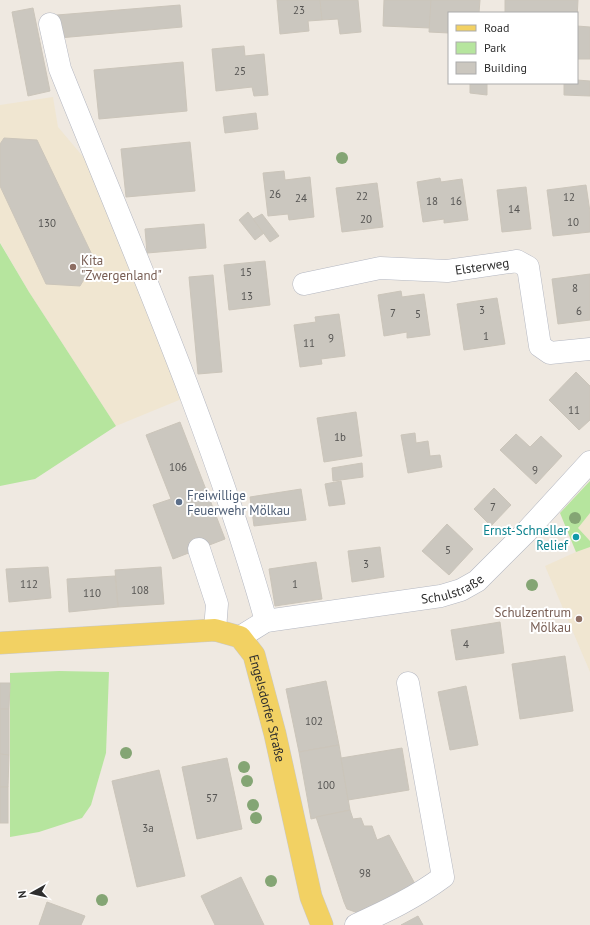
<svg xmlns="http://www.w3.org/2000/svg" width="590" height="925" font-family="'PT Sans',sans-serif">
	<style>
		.education { fill: #f0e6d1 }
		.green { fill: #b6e59e }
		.building { fill: #cbc7bf; stroke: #cbc5ba }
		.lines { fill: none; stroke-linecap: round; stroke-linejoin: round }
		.minor-casing { stroke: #b4b7c1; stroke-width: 23 }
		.major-casing { stroke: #c9c9c9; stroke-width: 23 }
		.minor { stroke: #fff; stroke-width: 22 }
		.major { stroke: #f2d163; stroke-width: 22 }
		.tree { fill: #84a574 }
		.education-dot { fill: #8d6e63; stroke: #fff; stroke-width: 1.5 }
		.service-dot { fill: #5c6f8a; stroke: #fff; stroke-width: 1.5 }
		.culture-dot { fill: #0f9aa8; stroke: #fff; stroke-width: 1.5 }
		.labels { text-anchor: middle; stroke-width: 4; stroke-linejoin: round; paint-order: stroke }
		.number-label { font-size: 11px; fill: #555452 }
		.education-label { font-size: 13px; fill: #785e54; stroke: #fff; text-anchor: start }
		.street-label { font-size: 13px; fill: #2e2e2e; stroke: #fff }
		.service-label { font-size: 13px; fill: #4e5e75; stroke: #fff; text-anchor: start }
		.culture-label { font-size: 13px; fill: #0d838f; stroke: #fff; text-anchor: end }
	</style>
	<rect width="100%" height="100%" fill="#efe9e1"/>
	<!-- education -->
	<g class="education">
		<path d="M53,97L58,127L90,165L184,398L116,426L29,292L0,242V105Z"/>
		<path d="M590,481V672L545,566L576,552L560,513Z"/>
	</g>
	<!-- green -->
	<g class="green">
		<path d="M0,243L29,292L116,426L35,479L0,486Z"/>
		<path d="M590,481V513L578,528L590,541V547L576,552L560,513Z"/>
		<path d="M59,671L109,672L106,753L91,805L82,818L39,832L10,837V673Z"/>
	</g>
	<!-- building -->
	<g class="building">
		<path d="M277,0H320L322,20L308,21L309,31L280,34Z"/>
		<path d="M320,0H358L361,32L340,34L338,19L322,20Z"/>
		<path d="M384,0H431L430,28L383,26Z"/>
		<path d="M431,0H480L479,13H449V33L429,32Z"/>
		<path d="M505,0H578L577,19V13H505Z"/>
		<path d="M180,5L182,27L59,38L57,15Z"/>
		<path d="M33,8L50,91L28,96L12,12Z"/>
		<path d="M577,26L590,27V59H577Z"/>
		<path d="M244,46L245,56L264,54L268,95L254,96L252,87L216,91L212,49Z"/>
		<path d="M183,62L187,111L99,119L94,70Z"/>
		<path d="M577,80L590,81V96L564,95V83H577Z"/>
		<path d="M470,83H487V95L470,93Z"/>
		<path d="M256,113L258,129L225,133L223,117Z"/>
		<path d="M4,138L37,140L95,261L80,286L46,284L0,186V144Z"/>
		<path d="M190,142L195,191L126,197L121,149Z"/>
		<path d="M284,171L285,180L310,177L314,217L289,220L288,214L268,216L263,173Z"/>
		<path d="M440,178L441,182L462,179L468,220L444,223V219L423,222L417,182Z"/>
		<path d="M377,183L383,227L342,232L336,188Z"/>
		<path d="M586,185L590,212V232L553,236L547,190Z"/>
		<path d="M526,187L531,229L502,232L497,190Z"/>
		<path d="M248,212L264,233L255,240L239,220Z"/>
		<path d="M262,214L279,236L270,242L253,219Z"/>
		<path d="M204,224L206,248L147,253L145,229Z"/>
		<path d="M265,261L270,305L229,310L224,265Z"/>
		<path d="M590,274V320L558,324L552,279Z"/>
		<path d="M213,275L222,372L198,374L189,277Z"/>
		<path d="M401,291L402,297L424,294L430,335L407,338V332L384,336L378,295Z"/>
		<path d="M497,298L505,344L464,350L457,304Z"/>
		<path d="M339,314L345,356L321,359L322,364L300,367L294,325L316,322L315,317Z"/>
		<path d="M576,372L590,386V420L579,430L549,400Z"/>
		<path d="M356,412L362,456L324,462L317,418Z"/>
		<path d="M180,422L225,539L173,559L153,505L171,499L146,435Z"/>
		<path d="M415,433L416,443L428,441L430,456L440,455L442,467L408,473L401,435Z"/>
		<path d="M516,434L530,447L541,436L562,456L536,484L500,450Z"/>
		<path d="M362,463L363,477L333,481L332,468Z"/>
		<path d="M341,481L345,504L329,506L325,484Z"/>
		<path d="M494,488L511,505L491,526L474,509Z"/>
		<path d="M301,489L306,520L254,526L250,497Z"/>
		<path d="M447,524L473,549L449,575L422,551Z"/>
		<path d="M380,547L384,577L352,582L348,551Z"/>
		<path d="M316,562L322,599L275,606L269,569Z"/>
		<path d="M48,567L51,598L9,602L6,569Z"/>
		<path d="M161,567L164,604L118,607L115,570Z"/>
		<path d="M115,576L118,607L69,612L67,579Z"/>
		<path d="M500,622L504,653L456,660L451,630Z"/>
		<path d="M565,656L573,711L520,719L512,664Z"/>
		<path d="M326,681L339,745L299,752L286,689Z"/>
		<path d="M0,683H10L9,709H0Z"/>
		<path d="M466,686L478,745L450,750L438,692Z"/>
		<path d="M0,709H9V755L0,754Z"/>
		<path d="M339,745L350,810L311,819L299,752Z"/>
		<path d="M402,748L409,790L348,800L341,758Z"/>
		<path d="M0,754L9,755L8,787H0Z"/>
		<path d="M227,758L242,829L197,839L182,767Z"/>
		<path d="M159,770L185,876L137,887L112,781Z"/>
		<rect x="0" y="787" width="8" height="36"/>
		<path d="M350,810L353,819L361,818L364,826H372L377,840L389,835L415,884L358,913L347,909L344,902L316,817Z"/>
		<path d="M241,877L264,925H215L201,896Z"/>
		<path d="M47,902L85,916L81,925H39Z"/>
		<path d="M418,916L423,925H401Z"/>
	</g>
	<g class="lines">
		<!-- minor casing -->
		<g class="minor-casing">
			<g id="minor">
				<path d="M50,24L60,69C133,251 213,432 266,621"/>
				<path id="s1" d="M304,284L380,268L447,271L517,261L528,267L540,346L550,353L590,349"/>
				<path d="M199,549L217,604L215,630"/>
				<path id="s2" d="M240,637L266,621L441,596L461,590L477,581L526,532L590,462"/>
				<path d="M356,925C387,911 416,897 443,877L408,683"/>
			</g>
		</g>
		<!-- major casing -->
		<g class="major-casing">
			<g id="major">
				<path id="s3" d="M0,643L215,630L240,637L254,655L275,734L311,897L322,925"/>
			</g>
		</g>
		<!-- minor -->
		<use href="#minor" class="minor"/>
		<!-- major -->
		<use href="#major" class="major"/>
	</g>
	<!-- trees -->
	<g class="tree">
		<circle cx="342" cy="158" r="6"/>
		<circle cx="575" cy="518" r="6"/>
		<circle cx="532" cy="585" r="6"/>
		<circle cx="126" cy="753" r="6"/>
		<circle cx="244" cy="767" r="6"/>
		<circle cx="247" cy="781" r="6"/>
		<circle cx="253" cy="805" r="6"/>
		<circle cx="256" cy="818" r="6"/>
		<circle cx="271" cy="881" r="6"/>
		<circle cx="102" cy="900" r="6"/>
	</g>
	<!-- markers -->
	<g class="education-dot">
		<circle cx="73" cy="267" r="4"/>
		<circle cx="579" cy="619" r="4"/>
	</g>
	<circle class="service-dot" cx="179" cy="502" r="4"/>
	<circle class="culture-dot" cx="576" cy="537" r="4"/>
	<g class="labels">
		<!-- number labels -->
		<g class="number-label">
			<text x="299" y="14">23</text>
			<text x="240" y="75">25</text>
			<text x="275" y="198">26</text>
			<text x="362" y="200">22</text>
			<text x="569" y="201">12</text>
			<text x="301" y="202">24</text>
			<text x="432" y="205">18</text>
			<text x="456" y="205">16</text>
			<text x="514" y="213">14</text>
			<text x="366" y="223">20</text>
			<text x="573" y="226">10</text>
			<text x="47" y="227">130</text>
			<text x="246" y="276">15</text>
			<text x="575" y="292">8</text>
			<text x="247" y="300">13</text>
			<text x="482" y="314">3</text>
			<text x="579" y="315">6</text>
			<text x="393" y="317">7</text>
			<text x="418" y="318">5</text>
			<text x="486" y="340">1</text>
			<text x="331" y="342">9</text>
			<text x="309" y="347">11</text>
			<text x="574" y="414">11</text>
			<text x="340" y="441">1b</text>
			<text x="178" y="471">106</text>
			<text x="535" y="474">9</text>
			<text x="493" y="511">7</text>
			<text x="448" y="554">5</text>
			<text x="366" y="568">3</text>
			<text x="29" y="588">112</text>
			<text x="295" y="588">1</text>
			<text x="140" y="594">108</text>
			<text x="92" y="597">110</text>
			<text x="466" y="648">4</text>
			<text x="314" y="725">102</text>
			<text x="326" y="789">100</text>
			<text x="212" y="802">57</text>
			<text x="148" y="832">3a</text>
			<text x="365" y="877">98</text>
		</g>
		<!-- education labels -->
		<g class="education-label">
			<text x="81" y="265">Kita<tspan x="81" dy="15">"Zwergenland"</tspan></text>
			<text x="571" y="617" text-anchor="end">Schulzentrum<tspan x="571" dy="15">Mölkau</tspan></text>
		</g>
		<!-- street labels -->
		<g class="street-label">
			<text dy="5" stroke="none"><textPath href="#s1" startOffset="180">Elsterweg</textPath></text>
			<text dy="5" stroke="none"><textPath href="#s2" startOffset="220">Schulstraße</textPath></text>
			<text dy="5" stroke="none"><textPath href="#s3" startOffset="319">Engelsdorfer Straße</textPath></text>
		</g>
		<!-- service labels -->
		<g class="service-label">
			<text x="187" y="500">Freiwillige<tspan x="187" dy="15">Feuerwehr Mölkau</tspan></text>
		</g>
		<!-- culture labels -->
		<g class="culture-label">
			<text x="568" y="535">Ernst-Schneller<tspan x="568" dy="15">Relief</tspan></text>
		</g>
	</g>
	<!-- legend -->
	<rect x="448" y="12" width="130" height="72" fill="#ffffff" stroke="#ababab"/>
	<rect x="456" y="25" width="20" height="6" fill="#f2d163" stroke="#ababab"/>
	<text x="484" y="32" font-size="12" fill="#2e2e2e">Road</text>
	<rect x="456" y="42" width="20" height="12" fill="#b6e59e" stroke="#ababab"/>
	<text x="484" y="52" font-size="12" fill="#2e2e2e">Park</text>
	<rect x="456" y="62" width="20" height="12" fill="#cbc7bf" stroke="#ababab"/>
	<text x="484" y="72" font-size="12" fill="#2e2e2e">Building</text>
	<!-- north arrow -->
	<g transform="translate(32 893) rotate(262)" stroke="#ffffff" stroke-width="3" paint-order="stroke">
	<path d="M0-3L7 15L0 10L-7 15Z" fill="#2e2e2e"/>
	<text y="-6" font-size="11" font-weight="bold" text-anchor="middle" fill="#2e2e2e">N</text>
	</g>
</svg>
